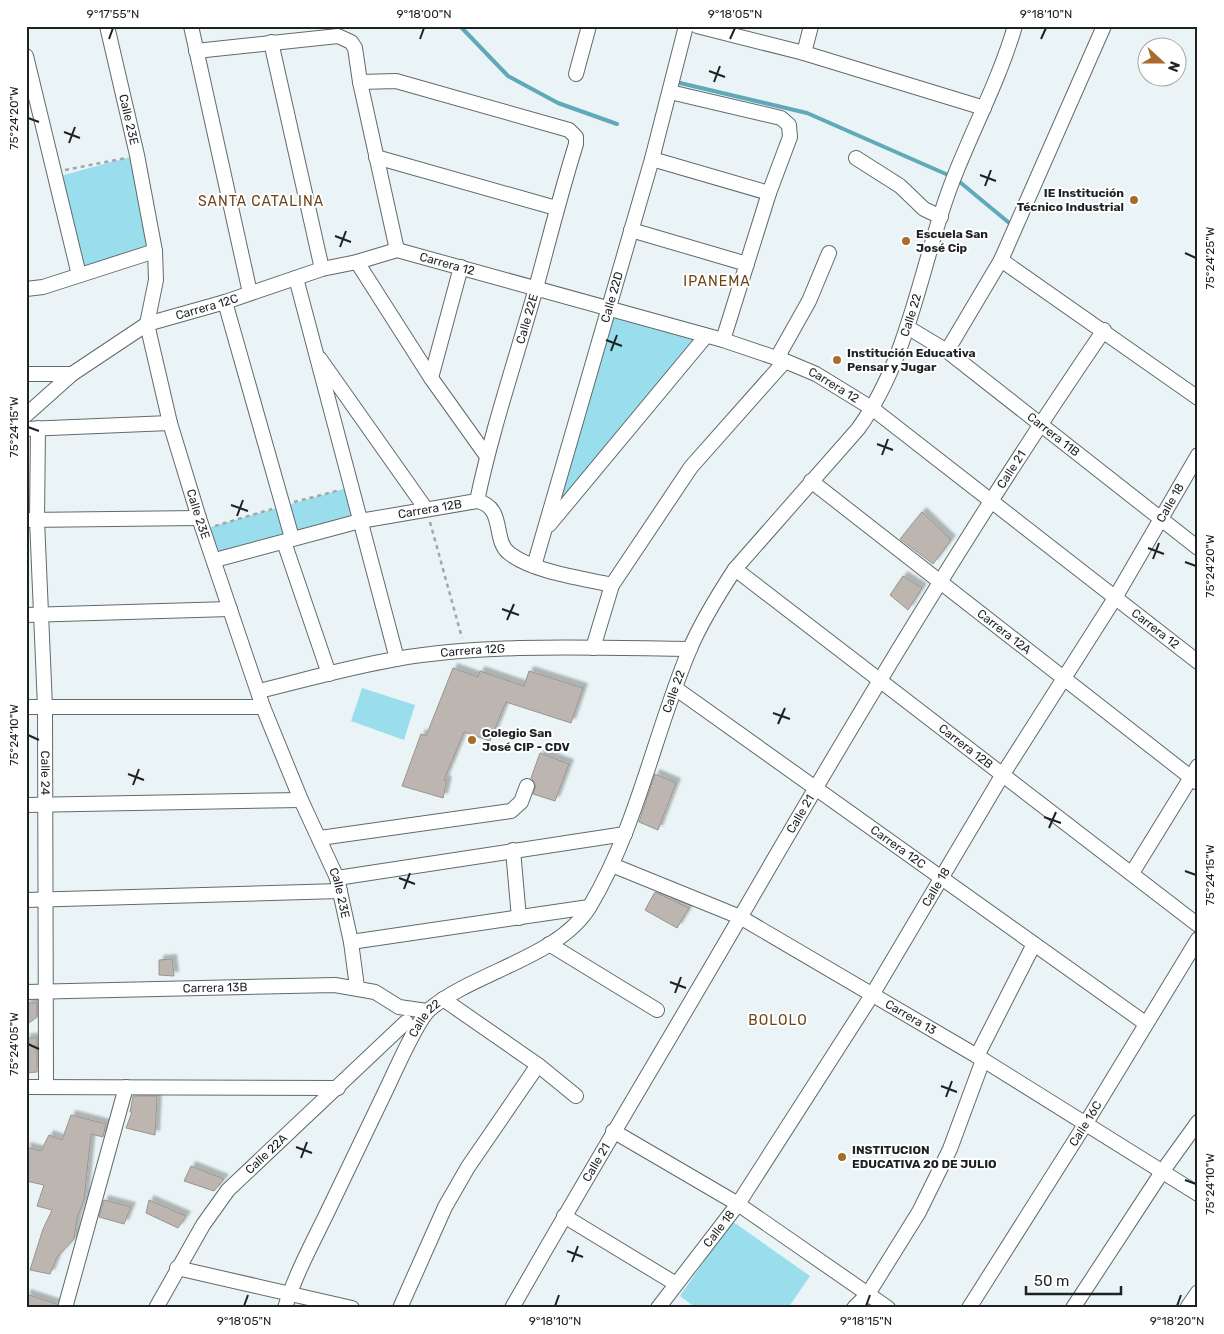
<svg xmlns="http://www.w3.org/2000/svg" width="1224" height="1334" font-family="Rubik,sans-serif">
	<style>
		.green { fill: #9adeed }
		.lines { fill: none; stroke-linecap: round; stroke-linejoin: round }
		.stream { stroke: #5fa9b8; stroke-width: 4 }
		.building { fill: #bdb6b0; stroke: #9a948e; filter: url(#shadow) }
		.minor-casing { stroke: #616a6c; stroke-width: 16 }
		.path { stroke: #9fa7a8; stroke-width: 2.5; stroke-dasharray: 4 4; stroke-linecap: butt }
		.minor { stroke: #fff; stroke-width: 14 }
		.ticks { fill: none; stroke: #1f2223; stroke-width: 2 }
		.poi-dot { fill: #a76c2d; stroke: #fff; stroke-width: 2 }
		.labels { text-anchor: middle; stroke-width: 4; stroke-linejoin: round; paint-order: stroke }
		.street-label { font-size: 12px; fill: #1f2223; stroke: #fff }
		.poi-label { font-size: 12px; font-weight: bold; fill: #1f2223; stroke: #fff; text-anchor: start }
		.neighbourhood-label { font-size: 14px; letter-spacing: 1px; fill: #6c4418; stroke: #fff }
		.neatline { fill: none; stroke: #1f2223; stroke-width: 2 }
		.ticks-label { font-size: 12px; text-anchor: middle; fill: #1f2223 }
	</style>
	<defs>
		<filter id="shadow"><feDropShadow dx="4.5" dy="-4.5" stdDeviation="1" flood-color="#0004"/></filter>
	</defs>
	<rect width="100%" height="100%" fill="#eaf4f6"/>
	<!-- green -->
	<g class="green">
		<path d="M137,155L155,251L79,275L60,176Z"/>
		<path d="M609,308L706,336L546,529Z"/>
		<path d="M350,487L360,521L215,560L204,529Z"/>
		<path d="M362,688L415,705L404,740L351,721Z"/>
		<path d="M732,1221L810,1276L788,1308H696L680,1296Z"/>
	</g>
	<g class="lines">
		<!-- stream -->
		<g class="stream">
			<path d="M460,26L508,76L558,103L617,124"/>
			<path d="M680,83L807,113L955,178L1008,222"/>
		</g>
	</g>
	<!-- building -->
	<g class="building">
		<path d="M922,512L951,540L933,564L900,539Z"/>
		<path d="M903,576L922,588L908,610L890,595Z"/>
		<path d="M453,668L478,677L480,671L524,686L529,671L583,688L571,723L506,702L490,741L464,732L444,780L447,781L443,798L402,786L421,734L426,736Z"/>
		<path d="M540,753L569,764L555,801L533,794L536,785L531,778Z"/>
		<path d="M655,774L676,783L658,830L639,822Z"/>
		<path d="M655,892L689,908L677,928L645,910Z"/>
		<path d="M172,959L174,976L159,975V960Z"/>
		<path d="M26,1003H37V1017L26,1025Z"/>
		<path d="M26,1038H37V1072L26,1073Z"/>
		<path d="M133,1096H157L155,1135L126,1128L132,1112H130Z"/>
		<path d="M71,1115L106,1124L103,1137L91,1134L84,1200L77,1218L74,1239L57,1257L50,1274L30,1270L43,1229L52,1210L37,1206L44,1185L26,1181V1147L41,1151L49,1135L62,1140Z"/>
		<path d="M191,1166L224,1179L214,1191L184,1181Z"/>
		<path d="M104,1200L131,1207L124,1224L99,1217Z"/>
		<path d="M149,1200L186,1216L178,1228L146,1213Z"/>
		<path d="M26,1294L57,1304L56,1308H26Z"/>
	</g>
	<g class="lines">
		<!-- minor casing -->
		<g class="minor-casing">
			<g id="minor">
				<path id="s1" d="M107,26L137,155L155,251L156,280L147,324L170,423L199,518L263,707L301,800L337,878L351,942L357,987"/>
				<path d="M191,26L250,293"/>
				<path d="M697,26L804,53L984,108"/>
				<path d="M271,42L322,269"/>
				<path d="M196,51L338,36L351,42L355,48L360,82L397,250"/>
				<path d="M804,53L811,26"/>
				<path d="M26,56L79,275"/>
				<path d="M576,74L589,26"/>
				<path d="M360,82L396,81L569,130L576,137V144C561,192 549,240 536,288C516,359 492,429 477,501"/>
				<path d="M670,92L781,118L789,125L790,137L769,193L723,340"/>
				<path d="M376,157L556,208"/>
				<path d="M856,158L900,186L924,209L941,217"/>
				<path d="M652,159L769,193"/>
				<path d="M631,230L747,264"/>
				<path id="s2" d="M397,250L723,340L785,361L816,374L873,409L1198,662"/>
				<path d="M1001,260L1198,398"/>
				<path d="M357,262L431,378L486,455"/>
				<path d="M296,278L397,659"/>
				<path d="M26,289L43,287L155,251"/>
				<path d="M225,302L292,538"/>
				<path id="s3" d="M907,327L947,351L1198,548"/>
				<path d="M947,351L1001,260L1104,26"/>
				<path d="M777,358L809,301L829,253"/>
				<path d="M320,359L426,509"/>
				<path d="M26,374H72"/>
				<path d="M431,378L461,267"/>
				<path id="s4" d="M26,415L72,374L147,324L225,302L322,269L357,262L397,250"/>
				<path id="s5" d="M38,428L37,520L45,707L46,1087"/>
				<path d="M26,429L170,423"/>
				<path id="s6" d="M811,481L1198,783"/>
				<path d="M26,520L199,518"/>
				<path d="M549,525L706,336"/>
				<path d="M284,542L329,674"/>
				<path id="s7" d="M215,560L360,521L477,501C506,507 492,540 509,553C533,572 582,578 612,585"/>
				<path id="s8" d="M534,566L652,159L686,26"/>
				<path id="s9" d="M735,569L1198,925"/>
				<path d="M26,615L230,609"/>
				<path d="M593,648L612,585L691,467L785,361"/>
				<path id="s10" d="M675,688L1145,1023"/>
				<path id="s11" d="M259,691C304,680 350,667 396,659C489,643 596,648 690,649"/>
				<path d="M26,707H263"/>
				<path d="M26,805L301,800"/>
				<path d="M320,838L511,811L521,802L527,786"/>
				<path d="M513,850L519,918"/>
				<path id="s12" d="M612,865L740,917L977,1056L1198,1194"/>
				<path d="M1132,873L1198,766"/>
				<path d="M337,878L625,834"/>
				<path d="M26,900L340,891"/>
				<path d="M351,942L589,907"/>
				<path d="M549,944L657,1010"/>
				<path id="s13" d="M26,992L335,985L375,992L399,1007L427,1011"/>
				<path d="M443,999L538,1065L576,1096"/>
				<path d="M977,1056L1034,944"/>
				<path d="M26,1087L338,1088"/>
				<path d="M613,1131L738,1204L888,1308"/>
				<path d="M564,1216L676,1284"/>
				<path d="M177,1268L352,1308"/>
				<path d="M65,1308L126,1087"/>
				<path id="s14" d="M156,1308L203,1225L228,1190L406,1022"/>
				<path id="s15" d="M285,1308C295,1275 312,1244 327,1213C347,1171 367,1130 387,1088C395,1071 418,1019 430,1009C476,971 560,957 590,906C637,827 654,735 689,651C701,622 718,595 735,569L858,429C910,357 920,267 951,185C971,132 999,81 1015,26"/>
				<path d="M400,1308L445,1207L468,1167L538,1065"/>
				<path id="s16" d="M512,1308C587,1176 665,1047 741,916C856,717 974,520 1104,330"/>
				<path id="s17" d="M658,1308L738,1204L872,995L1003,774L1115,598L1198,455"/>
				<path d="M854,1308L868,1294L919,1212L950,1149L983,1060"/>
				<path id="s18" d="M969,1308L1086,1123L1198,939"/>
				<path d="M1073,1308L1162,1172L1198,1122"/>
				<path d="M1187,1308L1198,1292"/>
			</g>
		</g>
		<!-- path -->
		<g class="path">
			<path d="M65,170L126,158"/>
			<path d="M294,502L340,490"/>
			<path d="M430,522L462,638"/>
			<path d="M215,526L272,509"/>
		</g>
		<!-- minor -->
		<use href="#minor" class="minor"/>
	</g>
	<!-- ticks -->
	<path class="ticks" d="M109,39L113,28M420,39L424,28M730,39L735,28M1041,39L1046,28M709,71L725,77M714,82L720,66M28,118L39,122M64,132L80,138M69,143L75,127M980,175L996,181M985,186L991,170M335,236L351,242M340,247L346,231M1185,253L1196,258M606,340L622,346M611,351L617,335M28,427L39,431M877,444L893,450M882,455L888,439M231,505L248,511M237,516L243,500M1148,548L1164,554M1153,559L1159,543M1185,562L1196,566M502,609L519,615M507,620L514,604M773,713L790,719M778,724L785,708M28,735L39,740M128,774L144,780M133,785L139,769M1044,817L1061,823M1049,828L1056,812M1185,871L1196,875M399,878L415,884M404,889L410,873M670,982L686,988M675,993L681,977M28,1044L39,1049M941,1086L957,1092M946,1097L952,1081M296,1147L312,1153M301,1158L307,1142M1185,1180L1196,1184M567,1251L583,1257M572,1262L578,1246M244,1306L248,1295M555,1306L559,1295M866,1306L870,1295M1177,1306L1181,1295"/>
	<!-- markers -->
	<g class="poi-dot">
		<circle cx="1134" cy="200" r="5"/>
		<circle cx="906" cy="241" r="5"/>
		<circle cx="837" cy="360" r="5"/>
		<circle cx="472" cy="740" r="5"/>
		<circle cx="842" cy="1157" r="5"/>
	</g>
	<g class="labels">
		<!-- street labels -->
		<g class="street-label">
			<text dy="4" stroke="none"><textPath href="#s1" startOffset="96">Calle 23E</textPath></text>
			<text dy="4" stroke="none"><textPath href="#s2" startOffset="52">Carrera 12</textPath></text>
			<text dy="4" stroke="none"><textPath href="#s8" startOffset="280">Calle 22D</textPath></text>
			<text dy="4" stroke="none"><textPath href="#s4" startOffset="214">Carrera 12C</textPath></text>
			<text dy="4" stroke="none"><textPath href="#s15" startOffset="1206">Calle 22</textPath></text>
			<text transform="translate(527 319) rotate(-74)" y="4">Calle 22E</text>
			<text dy="4" stroke="none"><textPath href="#s2" startOffset="458">Carrera 12</textPath></text>
			<text dy="4" stroke="none"><textPath href="#s3" startOffset="182">Carrera 11B</textPath></text>
			<text dy="4" stroke="none"><textPath href="#s16" startOffset="976">Calle 21</textPath></text>
			<text dy="4" stroke="none"><textPath href="#s17" startOffset="955">Calle 18</textPath></text>
			<text dy="4" stroke="none"><textPath href="#s7" startOffset="221">Carrera 12B</textPath></text>
			<text dy="4" stroke="none"><textPath href="#s1" startOffset="501">Calle 23E</textPath></text>
			<text dy="4" stroke="none"><textPath href="#s2" startOffset="862">Carrera 12</textPath></text>
			<text dy="4" stroke="none"><textPath href="#s6" startOffset="245">Carrera 12A</textPath></text>
			<text dy="4" stroke="none"><textPath href="#s11" startOffset="218">Carrera 12G</textPath></text>
			<text dy="4" stroke="none"><textPath href="#s15" startOffset="756">Calle 22</textPath></text>
			<text dy="4" stroke="none"><textPath href="#s9" startOffset="291">Carrera 12B</textPath></text>
			<text dy="4" stroke="none"><textPath href="#s5" startOffset="345">Calle 24</textPath></text>
			<text dy="4" stroke="none"><textPath href="#s16" startOffset="572">Calle 21</textPath></text>
			<text dy="4" stroke="none"><textPath href="#s10" startOffset="274">Carrera 12C</textPath></text>
			<text dy="4" stroke="none"><textPath href="#s17" startOffset="505">Calle 18</textPath></text>
			<text dy="4" stroke="none"><textPath href="#s1" startOffset="906">Calle 23E</textPath></text>
			<text dy="4" stroke="none"><textPath href="#s13" startOffset="189">Carrera 13B</textPath></text>
			<text dy="4" stroke="none"><textPath href="#s12" startOffset="336">Carrera 13</textPath></text>
			<text dy="4" stroke="none"><textPath href="#s15" startOffset="322">Calle 22</textPath></text>
			<text dy="4" stroke="none"><textPath href="#s18" startOffset="218">Calle 16C</textPath></text>
			<text dy="4" stroke="none"><textPath href="#s14" startOffset="191">Calle 22A</textPath></text>
			<text dy="4" stroke="none"><textPath href="#s16" startOffset="168">Calle 21</textPath></text>
			<text dy="4" stroke="none"><textPath href="#s17" startOffset="100">Calle 18</textPath></text>
		</g>
		<!-- poi labels -->
		<g class="poi-label">
			<text x="1124" y="197" text-anchor="end">IE Institución<tspan x="1124" dy="14">Técnico Industrial</tspan></text>
			<text x="916" y="238">Escuela San<tspan x="916" dy="14">José Cip</tspan></text>
			<text x="847" y="357">Institución Educativa<tspan x="847" dy="14">Pensar y Jugar</tspan></text>
			<text x="482" y="737">Colegio San<tspan x="482" dy="14">José CIP - CDV</tspan></text>
			<text x="852" y="1154">INSTITUCION<tspan x="852" dy="14">EDUCATIVA 20 DE JULIO</tspan></text>
		</g>
		<!-- neighbourhood labels -->
		<g class="neighbourhood-label">
			<text x="261" y="206">SANTA CATALINA</text>
			<text x="717" y="286">IPANEMA</text>
			<text x="778" y="1025">BOLOLO</text>
		</g>
	</g>
	<!-- border -->
	<rect width="1224" height="1334" fill="none" stroke="#ffffff" stroke-width="55"/>
	<!-- north arrow -->
	<g transform="translate(1162 62) rotate(111)"><circle r="24" fill="#ffffff" stroke="#a5a7a7"/>
	<path d="M0-4L9 19L0 12L-9 19Z" fill="#a76c2d"/>
	<text y="-8" font-size="14" font-weight="bold" text-anchor="middle" fill="#1f2223">N</text>
	</g>
	<!-- scale -->
	<path d="M1026 1286v8h95v-8" fill="none" stroke="#1f2223" stroke-width="2.5"/>
	<text x="1034" y="1286" font-size="15" fill="#1f2223" stroke="#ffffff" stroke-width="4" paint-order="stroke">50 m</text>
	<rect x="28" y="28" width="1168" height="1278" class="neatline"/>
	<g class="ticks-label">
		<text x="113" y="18">9°17'55"N</text>
		<text x="424" y="18">9°18'00"N</text>
		<text x="735" y="18">9°18'05"N</text>
		<text x="1046" y="18">9°18'10"N</text>
		<text transform="translate(14 118) rotate(-90)" y="4">75°24'20"W</text>
		<text transform="translate(1210 258) rotate(-90)" y="4">75°24'25"W</text>
		<text transform="translate(14 427) rotate(-90)" y="4">75°24'15"W</text>
		<text transform="translate(1210 566) rotate(-90)" y="4">75°24'20"W</text>
		<text transform="translate(14 735) rotate(-90)" y="4">75°24'10"W</text>
		<text transform="translate(1210 875) rotate(-90)" y="4">75°24'15"W</text>
		<text transform="translate(14 1044) rotate(-90)" y="4">75°24'05"W</text>
		<text transform="translate(1210 1184) rotate(-90)" y="4">75°24'10"W</text>
		<text x="244" y="1325">9°18'05"N</text>
		<text x="555" y="1325">9°18'10"N</text>
		<text x="866" y="1325">9°18'15"N</text>
		<text x="1177" y="1325">9°18'20"N</text>
	</g>
</svg>
